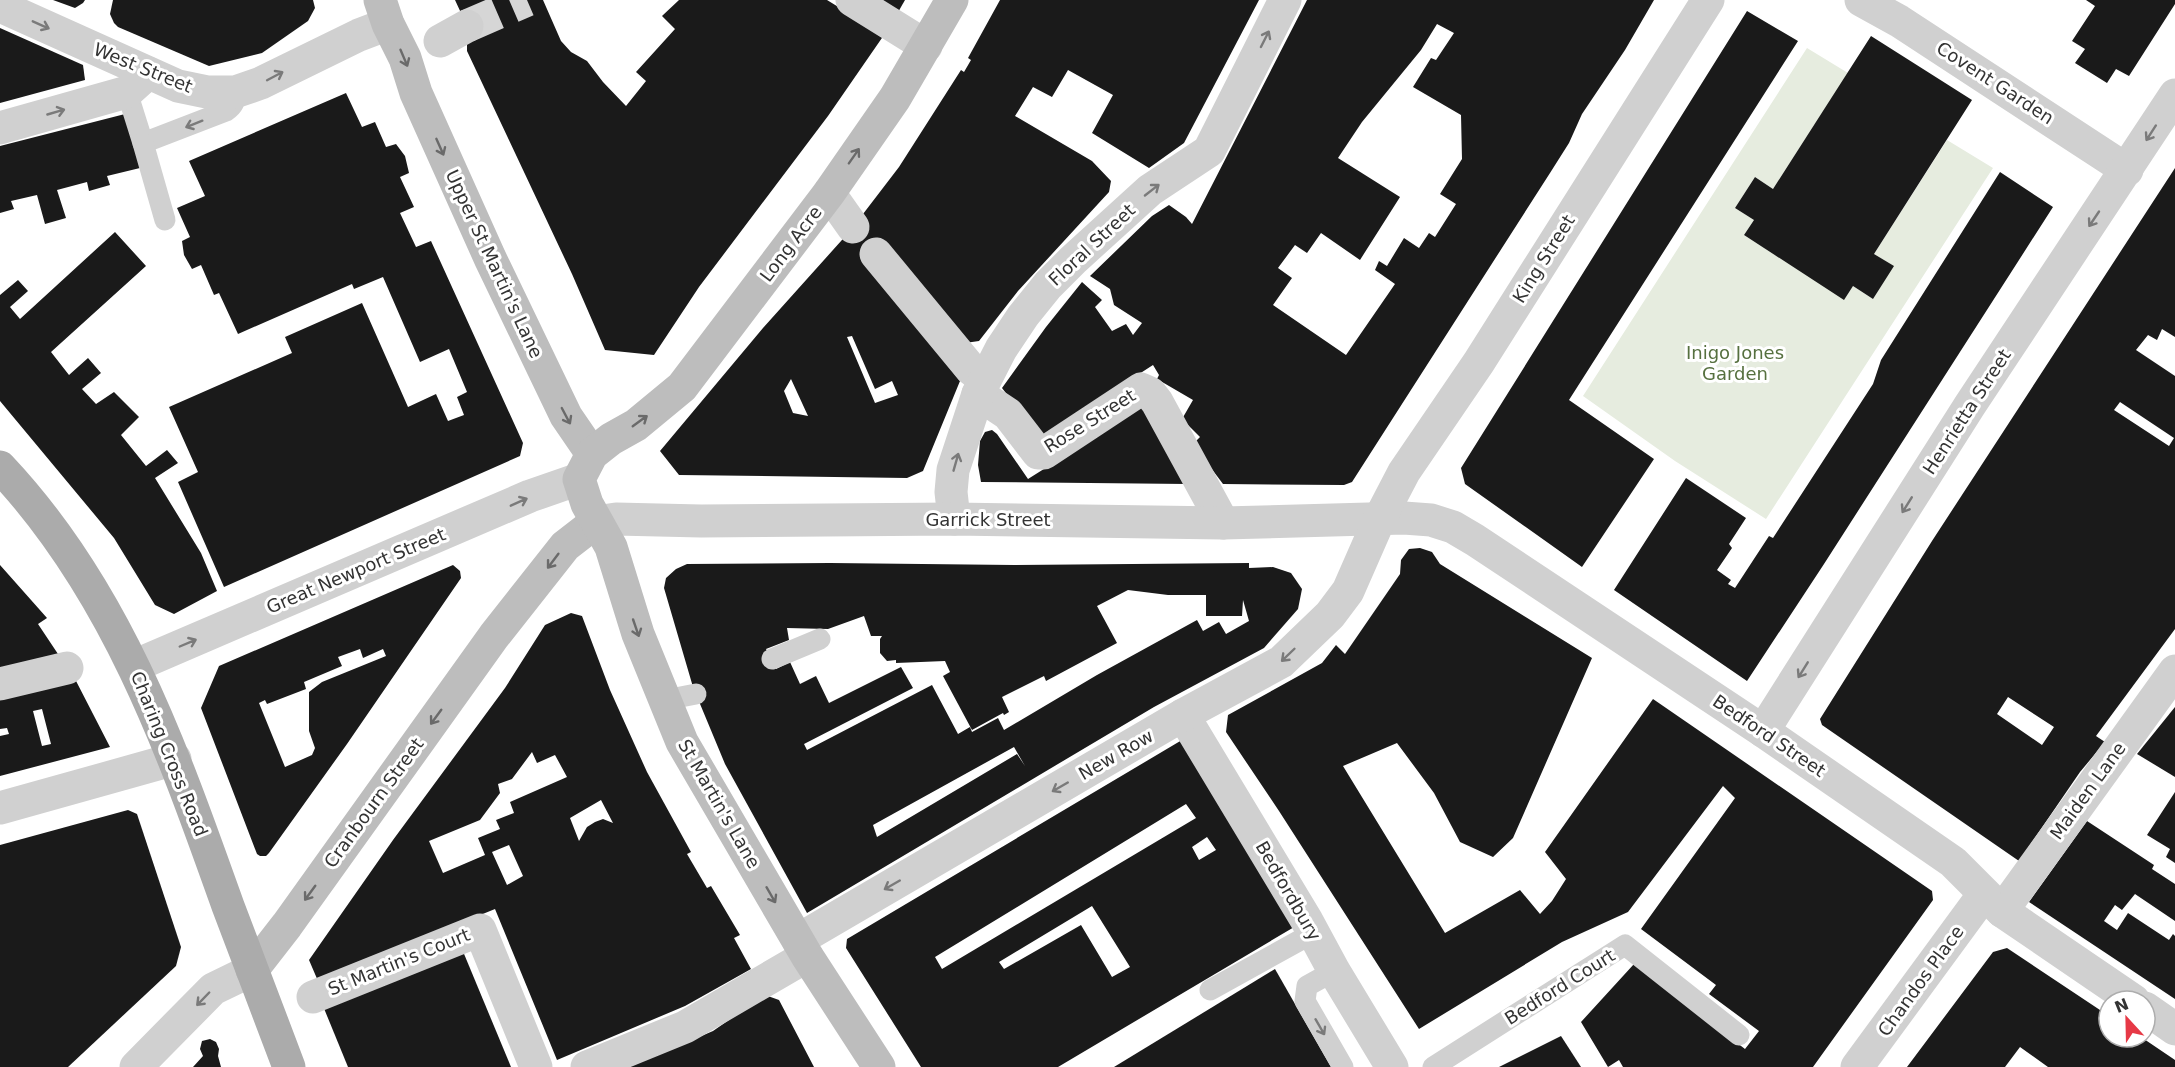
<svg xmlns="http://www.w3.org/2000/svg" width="2175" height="1067" font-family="'DejaVu Sans',sans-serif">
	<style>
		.green { fill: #e6ecdf }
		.building { fill: #1a1a1a; fill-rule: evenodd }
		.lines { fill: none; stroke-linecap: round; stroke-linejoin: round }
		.street-tunnel { stroke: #d6d6d6; stroke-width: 33; stroke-dasharray: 33 16; stroke-linecap: butt }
		.lane { stroke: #d0d0d0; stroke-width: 21 }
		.street { stroke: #d0d0d0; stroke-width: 33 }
		.secondary { stroke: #bdbdbd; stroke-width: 33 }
		.primary { stroke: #ababab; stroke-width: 33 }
		.oneway { stroke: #7a7a7a }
		.oneway2 { stroke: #6a6a6a }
		.labels { text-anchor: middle; stroke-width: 6; stroke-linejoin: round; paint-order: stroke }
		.street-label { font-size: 18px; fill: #333; stroke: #fff }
		.park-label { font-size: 18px; fill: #56703f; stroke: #fff }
	</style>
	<rect width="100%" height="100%" fill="#fff"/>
	<!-- green -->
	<path class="green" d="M1807,48L1848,73L1773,189L1755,177L1735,208L1754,220L1744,235L1844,299L1853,286L1873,299L1893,266L1874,254L1947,140L1993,168L1766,519L1675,461L1583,396Z"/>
	<!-- building -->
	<g class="building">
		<path d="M53,0H85L83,3L75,8Z"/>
		<path d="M113,0H313L315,8L308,21L262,53L209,66L118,27L114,23L110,14Z"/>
		<path d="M455,0H543L561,41L571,52L587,61L603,82L626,106L646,81L636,72L675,29L662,16L679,0H827L884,35L828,116L699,287L654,355L605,350L572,274L467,51V26Z"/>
		<path d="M874,0H905L897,14Z"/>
		<path d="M1000,0H1259L1184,143L1149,168L1092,133L1113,95L1068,70L1052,97L1033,87L1015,116L1092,161L1111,181L1109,192L1018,291L979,341L965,343L927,339L960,381L923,471L907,478L679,475L660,451L763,328L850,231L899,167L961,70L964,72L971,60L968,58ZM852,336L875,389L892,381L898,395L875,403L847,337ZM791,379L808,416L793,413L784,391Z"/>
		<path d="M1307,0H1654L1625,50L1582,114L1569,143L1550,173L1352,482L1344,485L1223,484L1193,444L1200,437L1182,419L1193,400L1157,379L1159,375L1153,365L1040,438L1002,388L1046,327L1082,282L1102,300L1095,307L1112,331L1126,324L1133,335L1142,323L1114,305L1110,289L1090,276L1152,216L1169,205L1186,217L1192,224ZM1437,24L1454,33L1436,60L1431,58L1413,87L1461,115L1462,159L1440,194L1456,204L1435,237L1429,233L1419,248L1404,238L1387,266L1379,261L1375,270L1395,284L1346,355L1273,305L1292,278L1278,268L1295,245L1307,253L1321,233L1360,260L1400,197L1338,158L1362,122L1421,50Z"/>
		<path d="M2086,0H2175V4L2129,76L2116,69L2107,83L2075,63L2085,49L2072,41L2095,6Z"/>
		<path d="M1747,11L1798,41L1569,400L1654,459L1582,567L1465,484L1461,468Z"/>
		<path d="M0,28L83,65L85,80L0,103Z"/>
		<path d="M1871,36L1972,100L1874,254L1894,266L1873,299L1853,286L1844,300L1744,235L1754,220L1735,208L1755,177L1773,189Z"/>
		<path d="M346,93L362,127L375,122L386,147L396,144L405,156L409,173L400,177L414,207L400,213L416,247L431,241L523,443L520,456L224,587L178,482L198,472L169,407L292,353L285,337L362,303L408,407L436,394L448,421L464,415L457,397L467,392L449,349L420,362L383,277L354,289L352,284L238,334L219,293L214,295L201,265L192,269L184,255L182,241L190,237L177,208L205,196L189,161Z"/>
		<path d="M125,114L140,168L107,176L110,185L89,191L87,182L57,190L66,218L45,224L37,195L11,201L14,209L0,213V146Z"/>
		<path d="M2175,168V337L2162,329L2157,340L2148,335L2136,350L2175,376V629L2096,736L2105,742L2080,772L2019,861L1822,725L1820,719L1932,541ZM2120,402L2174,438L2169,446L2114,410ZM2008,697L2054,727L2042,745L1997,714Z"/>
		<path d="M2000,172L2053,207L1824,564L1747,681L1614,590L1686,478L1746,518L1729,544L1732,548L1717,570L1731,580L1728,584L1735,588L1769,536L1773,538L1873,384L1881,360Z"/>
		<path d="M115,232L146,266L51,352L69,375L88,358L101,373L82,389L96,404L114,392L139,417L121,435L146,466L167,450L178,463L155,478L201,553L217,591L174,614L155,605L114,538L0,401V295L18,280L28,291L10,307L20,319Z"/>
		<path d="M1144,406L1188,484L981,482L978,465L980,441L985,432L992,430L997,434L1028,479Z"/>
		<path d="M1420,548L1432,552L1440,564L1592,658L1513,838L1493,857L1460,842L1434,793L1397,743L1343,766L1445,933L1520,890L1540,914L1552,901L1566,879L1545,852L1653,699L1932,891L1933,900L1813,1067H1623L1619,1060L1608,1067L1581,1022L1634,964L1745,1049L1759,1031L1709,994L1716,985L1641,929L1735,798L1723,786L1628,912L1562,942L1419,1029L1279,811L1226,732L1228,715L1322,663L1336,645L1345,654L1400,574L1401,560L1409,549Z"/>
		<path d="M830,563L1014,565L1249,563V568L1273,567L1291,573L1302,589L1298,609L1264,648L1154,707L807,913L725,764L693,687L664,588L666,578L676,569L687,564ZM1128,590L1168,595H1206V616H1242L1243,600L1249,621L1226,634L1219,622L1203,631L1197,620L1097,675L1004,730L998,718L972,732L970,727L958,734L932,685L807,750L804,744L913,688L901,667L829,703L816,676L800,684L790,662L776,669L766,649L789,640L787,628L828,629L864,616L871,636H882L880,639V653L887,661L896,660V663L945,661L950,672L943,676L972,730L1003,713L1004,715L1009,712L1002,697L1044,676L1046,681L1117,643L1097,606ZM1014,747L1025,766L1017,754L877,837L873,825Z"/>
		<path d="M0,565L47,618L38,624L58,654L0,669Z"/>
		<path d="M453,565L460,571L461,578L347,744L269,853L266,856H260L257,854L201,708L219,666ZM360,649L363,658L383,649L386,656L322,682L309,692V731L315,748L312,755L285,767L259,703L265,700L267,704L306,689L304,682L342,666L338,657Z"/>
		<path d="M571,613L582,616L610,690L647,772L691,852L687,854L707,888L711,886L740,935L734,938L751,969L685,1006L557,1060L495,909L318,981L309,960L393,840L505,688L545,625ZM532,752L537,763L555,755L567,777L510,802L514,813L496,820L500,829L478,838L485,855L443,873L429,841L480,820L500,793L498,784L512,779ZM601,800L613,823L603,819L595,822L587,827L579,841L570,818ZM509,845L523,876L507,885L492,852Z"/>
		<path d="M75,679L110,747L0,776V736L9,734L7,728L0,729V698ZM42,709L51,744L42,746L33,711Z"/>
		<path d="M2175,707V777L2137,754Z"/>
		<path d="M1187,737L1301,923L1058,1067H921L846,948L847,939ZM1186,804L1196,818L942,969L935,957ZM1207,837L1216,850L1199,860L1192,847ZM1092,906L1130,967L1112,977L1081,925L1004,969L999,962Z"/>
		<path d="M2175,792V863L2166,857L2170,849L2147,835Z"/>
		<path d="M128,810L137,814L181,947L176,966L68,1067H0V845Z"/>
		<path d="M2087,821L2154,865L2152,869L2175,884V921L2135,894L2122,910L2115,905L2104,921L2117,930L2128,913L2169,940L2173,934L2175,936V999L2029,902Z"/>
		<path d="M2007,948L2109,1016V1037H2141L2175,1060V1067H2048L2020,1047L2005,1067H1907L1993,952Z"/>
		<path d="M462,949L511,1067H348L323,1006Z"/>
		<path d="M1275,969L1331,1067H1114Z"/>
		<path d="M765,995L779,1000L814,1067H629L713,1031Z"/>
		<path d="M1561,1036L1581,1067H1499Z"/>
		<path d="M210,1039L216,1042L219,1049L218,1056L221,1067H193L203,1056L200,1049L202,1041Z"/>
	</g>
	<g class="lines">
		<!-- street-tunnel -->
		<path class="street-tunnel" d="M467,26L527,0"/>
		<!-- lane -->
		<g class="lane">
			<path d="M127,92L143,143L226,111C234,106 236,101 235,92"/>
			<path d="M143,143L165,220"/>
			<path d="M772,659L820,639"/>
			<path d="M665,700L696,694"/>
			<path d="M1334,971L1307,986L1305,1001L1343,1067"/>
			<path d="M1210,990L1313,933"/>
			<path d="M1433,1067L1625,945L1739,1035"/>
		</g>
		<!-- street -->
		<g class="street">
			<path d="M852,0L926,46"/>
			<path d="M1861,0L1899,21L2127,170"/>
			<path d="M0,6L178,86L207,92H235L261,83L359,35L388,24"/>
			<path d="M440,41L467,26"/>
			<path d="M0,128L127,92L148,73"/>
			<path d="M829,193L853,227"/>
			<path d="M876,254L971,369L984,379"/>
			<path d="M978,394L1008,414L1038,453H1044L1141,389L1150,393L1157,402L1223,523"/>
			<path d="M954,519L951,492L953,470L978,394L1001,349L1023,316L1048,285L1073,260L1150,190L1209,151L1285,0"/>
			<path d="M596,522L616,519L701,521L954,519L1223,523L1404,518L1431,520L1453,527L1475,540L1763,731L1953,862L2002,911L2134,1001"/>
			<path d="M134,666L530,496L579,479"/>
			<path d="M0,684L67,668"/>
			<path d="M1183,715L1307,921L1334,971L1392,1067"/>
			<path d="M1763,731L1970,405L2175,95"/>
			<path d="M0,808L175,759"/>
			<path d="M2002,911L2175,671"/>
			<path d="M798,940L1183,715L1281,662L1330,615L1348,591L1380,518L1404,472L1479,362L1708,0"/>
			<path d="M313,997L480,930L536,1067"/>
			<path d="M2145,1008L2175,1029"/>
			<path d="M136,1067L213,989L252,970"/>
			<path d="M587,1067L685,1027L807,956"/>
			<path d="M1857,1067L1984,894"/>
		</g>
		<!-- secondary -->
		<g class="secondary">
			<path d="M380,0L388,24L405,58L416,93L490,258L566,416L592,454"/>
			<path d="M252,970L287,925L494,636L565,546L596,522"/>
			<path d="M879,1067L807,956L682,742L638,634L611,547L587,504L579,479L592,454L611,439L636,425L682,387L829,193L895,98L952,0"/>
		</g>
		<!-- primary -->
		<path class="primary" d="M0,467C117,591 172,749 228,906C248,960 269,1013 289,1067"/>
	</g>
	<!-- one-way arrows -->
	<defs><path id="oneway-shaft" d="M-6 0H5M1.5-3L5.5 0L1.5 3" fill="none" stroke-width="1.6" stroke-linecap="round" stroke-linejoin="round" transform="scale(1.5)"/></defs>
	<g class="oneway">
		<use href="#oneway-shaft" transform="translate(41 25) rotate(24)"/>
		<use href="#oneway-shaft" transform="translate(1265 39) rotate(-63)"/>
		<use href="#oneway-shaft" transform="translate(275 76) rotate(-28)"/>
		<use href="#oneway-shaft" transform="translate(56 112) rotate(-16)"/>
		<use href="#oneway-shaft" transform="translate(194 124) rotate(158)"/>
		<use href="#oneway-shaft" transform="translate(2151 133) rotate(123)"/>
		<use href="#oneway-shaft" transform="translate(1152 190) rotate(-38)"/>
		<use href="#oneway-shaft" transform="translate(2094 219) rotate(124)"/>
		<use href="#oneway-shaft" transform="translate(956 462) rotate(-74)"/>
		<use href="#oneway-shaft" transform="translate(519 502) rotate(-24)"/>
		<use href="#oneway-shaft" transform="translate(1907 505) rotate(122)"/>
		<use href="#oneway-shaft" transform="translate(188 643) rotate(-23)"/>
		<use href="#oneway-shaft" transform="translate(1288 655) rotate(136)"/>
		<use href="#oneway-shaft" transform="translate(1803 670) rotate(122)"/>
		<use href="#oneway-shaft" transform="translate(1060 787) rotate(150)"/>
		<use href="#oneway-shaft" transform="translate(892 885) rotate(150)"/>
		<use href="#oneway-shaft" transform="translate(203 999) rotate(134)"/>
		<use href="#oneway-shaft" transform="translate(1320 1027) rotate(60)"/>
	</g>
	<g class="oneway2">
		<use href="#oneway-shaft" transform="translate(404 58) rotate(67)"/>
		<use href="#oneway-shaft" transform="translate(440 147) rotate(66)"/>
		<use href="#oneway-shaft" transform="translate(854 156) rotate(-55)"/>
		<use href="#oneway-shaft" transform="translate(566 416) rotate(62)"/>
		<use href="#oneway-shaft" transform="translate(640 421) rotate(-36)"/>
		<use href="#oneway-shaft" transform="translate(553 561) rotate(127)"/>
		<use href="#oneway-shaft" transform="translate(636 628) rotate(71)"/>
		<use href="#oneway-shaft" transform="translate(436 717) rotate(126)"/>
		<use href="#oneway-shaft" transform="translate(310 893) rotate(126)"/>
		<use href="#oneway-shaft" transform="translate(771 895) rotate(60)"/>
	</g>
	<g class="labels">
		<!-- street labels -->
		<g class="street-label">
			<text transform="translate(143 68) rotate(22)" y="6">West Street</text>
			<text transform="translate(1995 83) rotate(33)" y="6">Covent Garden</text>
			<text transform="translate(791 244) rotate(-53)" y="6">Long Acre</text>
			<text transform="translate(1092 245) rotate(-43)" y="6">Floral Street</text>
			<text transform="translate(1544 259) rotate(-58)" y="6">King Street</text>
			<text transform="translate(494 264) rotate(65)" y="6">Upper St Martin's Lane</text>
			<text transform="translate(1967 412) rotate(-57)" y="6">Henrietta Street</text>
			<text transform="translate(1090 421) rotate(-32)" y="6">Rose Street</text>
			<text x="988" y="526">Garrick Street</text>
			<text transform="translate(356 571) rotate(-23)" y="6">Great Newport Street</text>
			<text transform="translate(1769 736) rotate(34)" y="6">Bedford Street</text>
			<text transform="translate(169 754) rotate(68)" y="6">Charing Cross Road</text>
			<text transform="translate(1116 755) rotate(-30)" y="6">New Row</text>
			<text transform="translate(2088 791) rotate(-54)" y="6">Maiden Lane</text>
			<text transform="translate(374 803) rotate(-54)" y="6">Cranbourn Street</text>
			<text transform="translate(719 804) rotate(60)" y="6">St Martin's Lane</text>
			<text transform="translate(1288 891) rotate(60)" y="6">Bedfordbury</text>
			<text transform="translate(399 962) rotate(-22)" y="6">St Martin's Court</text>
			<text transform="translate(1921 981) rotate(-54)" y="6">Chandos Place</text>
			<text transform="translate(1560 987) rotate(-32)" y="6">Bedford Court</text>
		</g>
		<!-- park labels -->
		<g class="park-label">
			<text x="1735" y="359">Inigo Jones<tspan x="1735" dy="21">Garden</tspan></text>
		</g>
	</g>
	<!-- north arrow -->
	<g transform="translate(2127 1019) rotate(338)"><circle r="28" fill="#ffffff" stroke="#adadad" stroke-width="1.5"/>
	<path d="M0-4.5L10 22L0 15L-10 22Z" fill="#e63946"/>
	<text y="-9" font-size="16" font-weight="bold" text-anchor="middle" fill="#333333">N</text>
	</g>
</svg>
